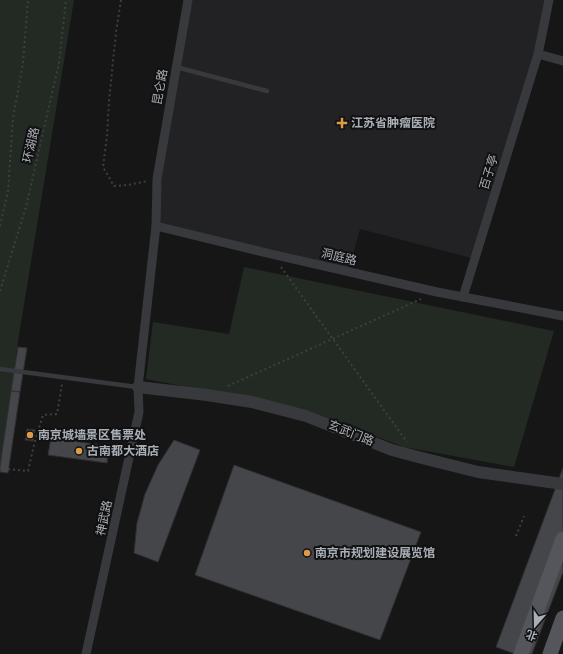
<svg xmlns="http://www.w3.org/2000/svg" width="563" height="654" font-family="'IBM Plex Sans','Noto Sans SC',sans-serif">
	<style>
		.built { fill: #222224 }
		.green { fill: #222a23 }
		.building { fill: #45464a; stroke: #303033 }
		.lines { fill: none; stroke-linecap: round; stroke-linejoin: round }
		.path { stroke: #3d3f43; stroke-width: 2; stroke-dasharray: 2 3; stroke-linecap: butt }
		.service { stroke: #37393c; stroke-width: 4.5 }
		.minor { stroke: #37393c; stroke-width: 9 }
		.tertiary { stroke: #37393c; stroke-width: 12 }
		.primary { stroke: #54565b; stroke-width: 15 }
		.poi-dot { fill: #dd9a48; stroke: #111112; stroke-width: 1.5 }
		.labels { text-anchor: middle; stroke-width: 4; stroke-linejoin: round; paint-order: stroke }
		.street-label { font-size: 12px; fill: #a9afb6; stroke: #111112 }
		.poi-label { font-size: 12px; font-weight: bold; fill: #a9afb6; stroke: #111112; text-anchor: start }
	</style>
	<rect width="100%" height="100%" fill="#161617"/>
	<!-- built -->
	<path class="built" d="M188,0H549L475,259L360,229L348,272L156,226L157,179Z"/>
	<!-- green -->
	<g class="green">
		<path d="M0,0H74L19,335L0,466Z"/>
		<path d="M244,267L554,331L514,467L404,447L306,410L146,379L153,322L229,334Z"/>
	</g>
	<!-- building -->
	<g class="building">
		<path d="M18,347L27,348L20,392L11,391Z"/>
		<path d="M11,391L20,392L8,473L0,472V466Z"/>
		<path d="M27,429L35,430L33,441L25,440Z"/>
		<path d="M51,438L109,446L107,463L48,455Z"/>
		<path d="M174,440L200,450L158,562L134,553L137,523L145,494L158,465Z"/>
		<path d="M234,465L421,532L380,640L195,575Z"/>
		<path d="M563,468V572L532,654H515L496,647Z"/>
	</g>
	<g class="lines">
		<!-- path -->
		<g class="path">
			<path d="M121,0L116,32L109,101L107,136L103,167L114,186L128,185L148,181"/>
			<path d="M0,226L8,191L13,118L23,63L28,0"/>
			<path d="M281,267L407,442"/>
			<path d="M0,291L26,207L59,63L66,0"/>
			<path d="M228,386L421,299"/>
			<path d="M8,469L28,471L35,441L43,415L57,414L62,384"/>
			<path d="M516,536L524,516"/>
		</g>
		<!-- service -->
		<g class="service">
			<path d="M176,67L267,91"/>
			<path d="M0,369L137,387"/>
		</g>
		<!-- minor -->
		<g class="minor">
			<path d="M188,0L157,179L156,226L271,254L437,292L563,316"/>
			<path d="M549,0L538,54L563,61"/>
			<path d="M463,297L538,54"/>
			<path d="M86,654L139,412L138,387L156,226"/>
		</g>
		<!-- tertiary -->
		<path class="tertiary" d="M138,387L207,395L252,402L306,416L392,450L418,457L478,472L563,484"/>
		<!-- primary -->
		<g class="primary">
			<path d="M521,654L563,539"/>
			<path d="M550,654L563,618"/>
		</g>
	</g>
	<!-- markers -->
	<g class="poi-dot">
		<path d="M340 117h4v4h4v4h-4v4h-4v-4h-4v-4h4z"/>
		<circle cx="30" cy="435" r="4"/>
		<circle cx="79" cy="451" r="4"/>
		<circle cx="307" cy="553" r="4"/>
	</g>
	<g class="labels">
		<!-- street labels -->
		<g class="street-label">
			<text transform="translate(160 87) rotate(-80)" y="4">昆仑路</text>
			<text transform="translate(31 145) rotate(-77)" y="4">环湖路</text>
			<text transform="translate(489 172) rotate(-73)" y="4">百子亭</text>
			<text transform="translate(339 257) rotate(13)" y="4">洞庭路</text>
			<text transform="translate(351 433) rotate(22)" y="4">玄武门路</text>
			<text transform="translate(104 518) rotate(-78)" y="4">神武路</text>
		</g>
		<!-- poi labels -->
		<g class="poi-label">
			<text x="351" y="127">江苏省肿瘤医院</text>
			<text x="38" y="439">南京城墙景区售票处</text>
			<text x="87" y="455">古南都大酒店</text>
			<text x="315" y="557">南京市规划建设展览馆</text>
		</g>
	</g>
	<!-- north arrow -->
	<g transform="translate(535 626) rotate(200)" stroke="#111112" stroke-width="3" paint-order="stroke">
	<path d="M0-3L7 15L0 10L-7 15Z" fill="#a9afb6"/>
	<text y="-6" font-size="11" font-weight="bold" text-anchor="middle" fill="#a9afb6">北</text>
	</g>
</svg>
